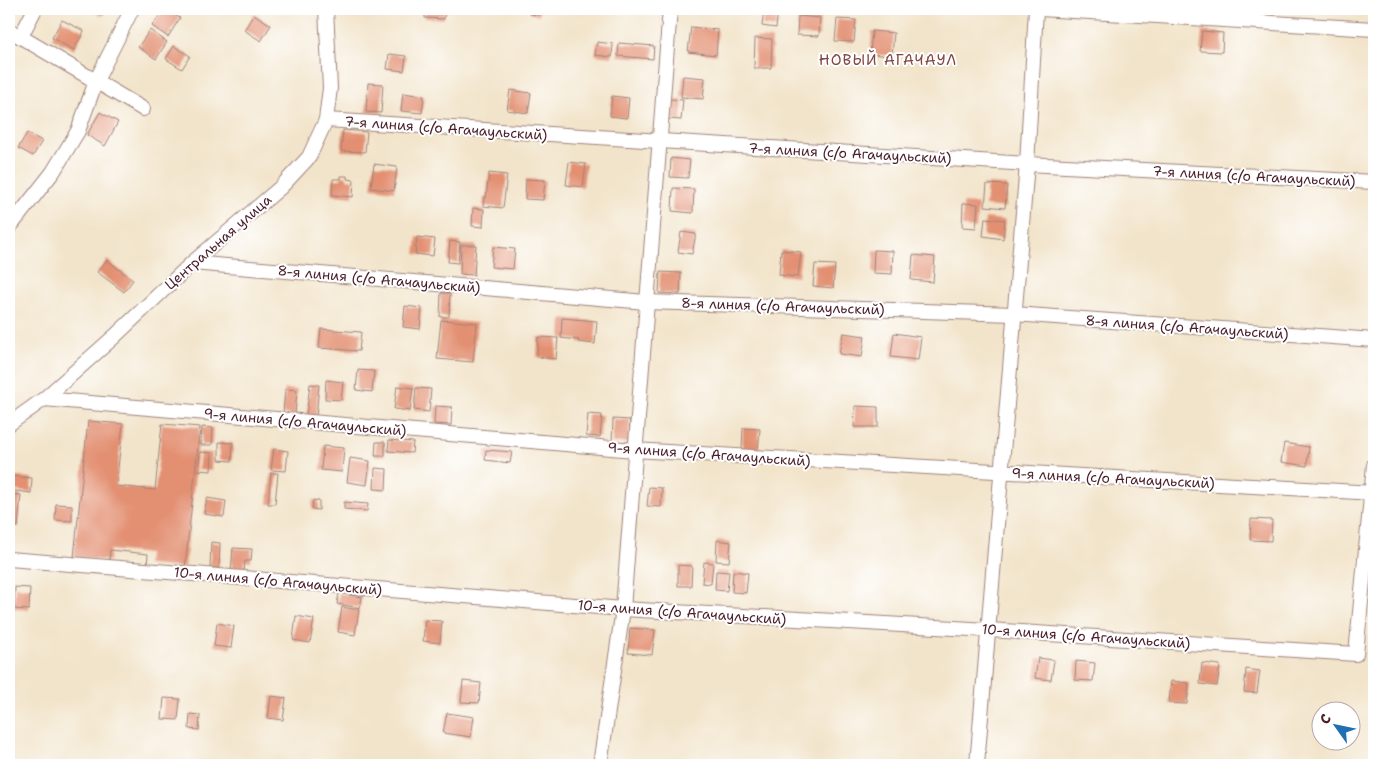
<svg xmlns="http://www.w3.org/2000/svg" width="1383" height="774" font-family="'Shantell Sans',sans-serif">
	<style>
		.building { fill: #e39072 }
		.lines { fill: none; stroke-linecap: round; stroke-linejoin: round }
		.street-casing { stroke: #9e827a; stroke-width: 16 }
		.street { stroke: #fff; stroke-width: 14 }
		.labels { text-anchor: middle; stroke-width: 4; stroke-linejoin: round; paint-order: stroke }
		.street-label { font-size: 14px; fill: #4a1f2b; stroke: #fff }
		.neighbourhood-label { font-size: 15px; letter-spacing: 1px; fill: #804744; stroke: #fff }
	</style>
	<rect width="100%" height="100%" fill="#fff"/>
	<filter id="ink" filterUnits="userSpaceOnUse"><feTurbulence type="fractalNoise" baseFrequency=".02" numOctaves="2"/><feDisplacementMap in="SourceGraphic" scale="10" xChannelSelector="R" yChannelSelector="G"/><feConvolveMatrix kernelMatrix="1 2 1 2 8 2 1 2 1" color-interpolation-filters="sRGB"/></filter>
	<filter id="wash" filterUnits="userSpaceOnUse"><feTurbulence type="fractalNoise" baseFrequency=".0096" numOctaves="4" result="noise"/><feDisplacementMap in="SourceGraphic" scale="20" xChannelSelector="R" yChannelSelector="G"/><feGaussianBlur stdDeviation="1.12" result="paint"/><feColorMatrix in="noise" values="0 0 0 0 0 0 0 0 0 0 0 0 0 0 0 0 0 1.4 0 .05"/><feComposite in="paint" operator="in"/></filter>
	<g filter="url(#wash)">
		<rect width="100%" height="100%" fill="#f2e4ca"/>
		<g id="blocks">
			<!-- building -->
			<g class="building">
				<path d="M89,9H106L102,16Z"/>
				<path d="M164,9L180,18L168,37L152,26Z"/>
				<path d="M425,9H445L444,19L425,18Z"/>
				<path d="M531,9H540L539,15L530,14Z"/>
				<path d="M627,9H654V12L627,11Z"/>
				<path d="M764,9H778L776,28L762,26Z"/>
				<path d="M254,14L271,25L261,41L244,30Z"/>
				<path d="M798,16L820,18L819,36L797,35Z"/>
				<path d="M837,19L856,20L854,42L835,41Z"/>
				<path d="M62,20L84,31L74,50L52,38Z"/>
				<path d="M691,27L718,30L716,55L688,52Z"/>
				<path d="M150,30L167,42L156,59L138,47Z"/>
				<path d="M872,31L894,33L892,56L870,54Z"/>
				<path d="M1202,31L1223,33L1222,52L1200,51Z"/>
				<path d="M755,38L772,39L771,68H754Z"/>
				<path d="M597,42L613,44L612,57L595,55Z"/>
				<path d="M619,43L654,46L653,59L618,56Z"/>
				<path d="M174,46L190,56L182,69L166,59Z"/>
				<path d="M389,54L406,56L404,71L387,69Z"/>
				<path d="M683,76L705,78L703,99L681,97Z"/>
				<path d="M368,83L383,84L381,113L366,112Z"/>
				<path d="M510,90L531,93L528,113L507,110Z"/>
				<path d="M403,93L424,96L422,113L401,111Z"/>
				<path d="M612,96L629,98L627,118L610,116Z"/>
				<path d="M670,99L683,100L681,120L668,119Z"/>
				<path d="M100,112L118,122L105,146L87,135Z"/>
				<path d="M343,130L367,132L365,152L341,151Z"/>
				<path d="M27,133L42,141L33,156L18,148Z"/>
				<path d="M671,158L690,160L688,178L670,177Z"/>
				<path d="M569,162L586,164L583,187L566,185Z"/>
				<path d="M374,164L397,167L394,191L371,188Z"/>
				<path d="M489,173L507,175L503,208L483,206L484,197L486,198Z"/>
				<path d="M341,176H347V179L354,180L353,197L332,195L333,179H341Z"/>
				<path d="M526,179L545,180L543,200L525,199Z"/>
				<path d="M987,184L1007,185L1005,208L985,206Z"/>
				<path d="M673,188L694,189L693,213L672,211Z"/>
				<path d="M963,203L978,204L976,228L962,227Z"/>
				<path d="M473,208L484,209L483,227L472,226Z"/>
				<path d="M985,218L1005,220L1003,239L983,236Z"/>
				<path d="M681,232L696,234L692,254L678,252Z"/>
				<path d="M417,237L435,239L433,256L415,254Z"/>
				<path d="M450,241L460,242L458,263L448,262Z"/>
				<path d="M461,245H476L474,275L460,274Z"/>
				<path d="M493,247L515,249L513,269L491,267Z"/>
				<path d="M781,250L801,252L798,277L779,275Z"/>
				<path d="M874,250L893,251L892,274L873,273Z"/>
				<path d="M913,255L935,257L933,282L911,280Z"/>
				<path d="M107,260L133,280L124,292L97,272Z"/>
				<path d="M815,264L835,265L833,288L813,286Z"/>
				<path d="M660,272L681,273L680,294L659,293Z"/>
				<path d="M441,293H450L449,317H440Z"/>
				<path d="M405,306L422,308L420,329L403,327Z"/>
				<path d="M562,318L597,321L595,344L578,342L579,340L561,338Z"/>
				<path d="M441,320L477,323L473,362L437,359Z"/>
				<path d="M321,329L361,332L359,351L319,348Z"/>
				<path d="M843,333L865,336L862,357L839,354Z"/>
				<path d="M894,333L921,337L918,360L891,357Z"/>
				<path d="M538,337L558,338L556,359L537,357Z"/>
				<path d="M358,370L374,371L372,392L356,390Z"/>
				<path d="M326,380L343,382L341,400L325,399Z"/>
				<path d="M310,384L319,385L316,418L306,417Z"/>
				<path d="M397,386L413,388L410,411L394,409Z"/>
				<path d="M416,388L431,389L429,412L414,410Z"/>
				<path d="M285,389L297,390L295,415L283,414Z"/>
				<path d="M435,406L452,407L451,425L434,424Z"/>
				<path d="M855,406L878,407V427H854Z"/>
				<path d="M588,414L602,415L600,437L586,436Z"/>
				<path d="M613,419L630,420L629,443H612Z"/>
				<path d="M88,421L123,424L116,486L155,490L162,424L200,427L185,568L147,565L148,554L110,550L109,561L74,557Z"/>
				<path d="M202,427L213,428L212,445H201Z"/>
				<path d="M743,428L760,429L758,451L742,450Z"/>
				<path d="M389,440L413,442L412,453L388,451Z"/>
				<path d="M219,442L233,443L232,461L219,460Z"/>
				<path d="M376,442H385V456H375Z"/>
				<path d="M1284,443L1309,447L1307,466L1281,462Z"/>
				<path d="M323,446L344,448L342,472L321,470Z"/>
				<path d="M274,449L288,451L286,471L271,470Z"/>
				<path d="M486,450L512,452L510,463L485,460Z"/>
				<path d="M200,452L212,453L211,471L198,470Z"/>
				<path d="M350,458L370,461L367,485L347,482Z"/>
				<path d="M375,468L387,469L386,490L374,489Z"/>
				<path d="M271,473H278L275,504H268Z"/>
				<path d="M9,476L32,478L31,493L9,490Z"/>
				<path d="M649,487L662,488L661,507L647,506Z"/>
				<path d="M9,494L21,495L18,527L9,526Z"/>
				<path d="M207,498L226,501L224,517L204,514Z"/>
				<path d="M313,500L319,501V510L312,509Z"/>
				<path d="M344,502L368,504L367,511L344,509Z"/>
				<path d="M56,504L72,505V521L55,520Z"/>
				<path d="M1251,519L1272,520L1271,541L1250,540Z"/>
				<path d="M717,540L731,542L729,562L716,561Z"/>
				<path d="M211,542L220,543L219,568H210Z"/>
				<path d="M233,548L252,549L251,561H245L244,573L231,572Z"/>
				<path d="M704,562L713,563L711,584L702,583Z"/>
				<path d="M678,565L692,566L691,586H678Z"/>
				<path d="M716,571L729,572L727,591L715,590Z"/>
				<path d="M733,571L748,573L746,593L732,592Z"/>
				<path d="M15,587L30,588L29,610L14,609Z"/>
				<path d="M339,593L362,597L360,608L337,604Z"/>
				<path d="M342,607L359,610L355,635L338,632Z"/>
				<path d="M296,616L314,619L310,643L293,640Z"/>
				<path d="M425,620L442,621L440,643L423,641Z"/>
				<path d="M217,623L234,626L231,648L214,646Z"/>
				<path d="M630,628L655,630L652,655L628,653Z"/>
				<path d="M1038,658L1054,660L1051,680L1035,678Z"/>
				<path d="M1076,661L1095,663L1093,681L1075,680Z"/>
				<path d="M1202,663L1220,665L1217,686L1200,684Z"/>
				<path d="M1246,669L1260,671L1257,693L1244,692Z"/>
				<path d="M463,681L481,683L479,703L461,702Z"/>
				<path d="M1171,681L1189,683L1187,704L1169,703Z"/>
				<path d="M271,696L286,698L283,720L268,718Z"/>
				<path d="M164,698L180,699L178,720L162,719Z"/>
				<path d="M447,713L474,717L471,737L443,733Z"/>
				<path d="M190,714L200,715L199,730L189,729Z"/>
			</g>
		</g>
	</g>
	<g filter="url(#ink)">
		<use href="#blocks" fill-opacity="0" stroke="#9e827a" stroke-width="1"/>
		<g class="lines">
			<!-- street casing -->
			<g class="street-casing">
				<g id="street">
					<path d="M1040,9L1374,29"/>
					<path d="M9,30L143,109"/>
					<path d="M21,36L35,9"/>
					<path d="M326,120L1027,164L1374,182"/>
					<path d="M9,228L53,172L78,131L96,81L132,9"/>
					<path d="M192,263L646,302L1014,314L1374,340"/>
					<path d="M44,399L634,450L1374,493"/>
					<path d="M9,424L44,399L115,336L192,263L281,187L309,157L326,120L330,88L326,9"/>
					<path d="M9,559L623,609L989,630L1356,654L1374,465"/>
					<path d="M600,765L623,609L670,9"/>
					<path d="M977,765L1027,164L1036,9"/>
				</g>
			</g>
			<!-- street -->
			<use href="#street" class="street"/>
		</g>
	</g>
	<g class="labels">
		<!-- street labels -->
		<g class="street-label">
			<text transform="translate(446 128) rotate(4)" y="5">7-я линия (с/о Агачаульский)</text>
			<text transform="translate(850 153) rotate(3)" y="5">7-я линия (с/о Агачаульский)</text>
			<text transform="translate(1254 176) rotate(3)" y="5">7-я линия (с/о Агачаульский)</text>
			<text transform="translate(218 242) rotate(-41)" y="5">Центральная улица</text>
			<text transform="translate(379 279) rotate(5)" y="5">8-я линия (с/о Агачаульский)</text>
			<text transform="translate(783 306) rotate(2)" y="5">8-я линия (с/о Агачаульский)</text>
			<text transform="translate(1187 327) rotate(4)" y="5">8-я линия (с/о Агачаульский)</text>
			<text transform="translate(305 422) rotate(5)" y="5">9-я линия (с/о Агачаульский)</text>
			<text transform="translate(709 454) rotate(4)" y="5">9-я линия (с/о Агачаульский)</text>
			<text transform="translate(1113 478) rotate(3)" y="5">9-я линия (с/о Агачаульский)</text>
			<text transform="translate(278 581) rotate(5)" y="5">10-я линия (с/о Агачаульский)</text>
			<text transform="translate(682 612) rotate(4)" y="5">10-я линия (с/о Агачаульский)</text>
			<text transform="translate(1086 636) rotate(4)" y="5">10-я линия (с/о Агачаульский)</text>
		</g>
		<!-- neighbourhood labels -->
		<g class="neighbourhood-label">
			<text x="888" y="65">НОВЫЙ АГАЧАУЛ</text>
		</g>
	</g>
	<!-- margin -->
	<rect width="1383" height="774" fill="none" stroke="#fff" stroke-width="30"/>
	<!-- north arrow -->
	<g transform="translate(1336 726) rotate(303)"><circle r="24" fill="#ffffff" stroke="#b7a5aa"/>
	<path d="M0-4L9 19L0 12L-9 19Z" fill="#1f6fb2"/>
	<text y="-8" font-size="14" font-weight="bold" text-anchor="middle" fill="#4a1f2b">С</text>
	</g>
</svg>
